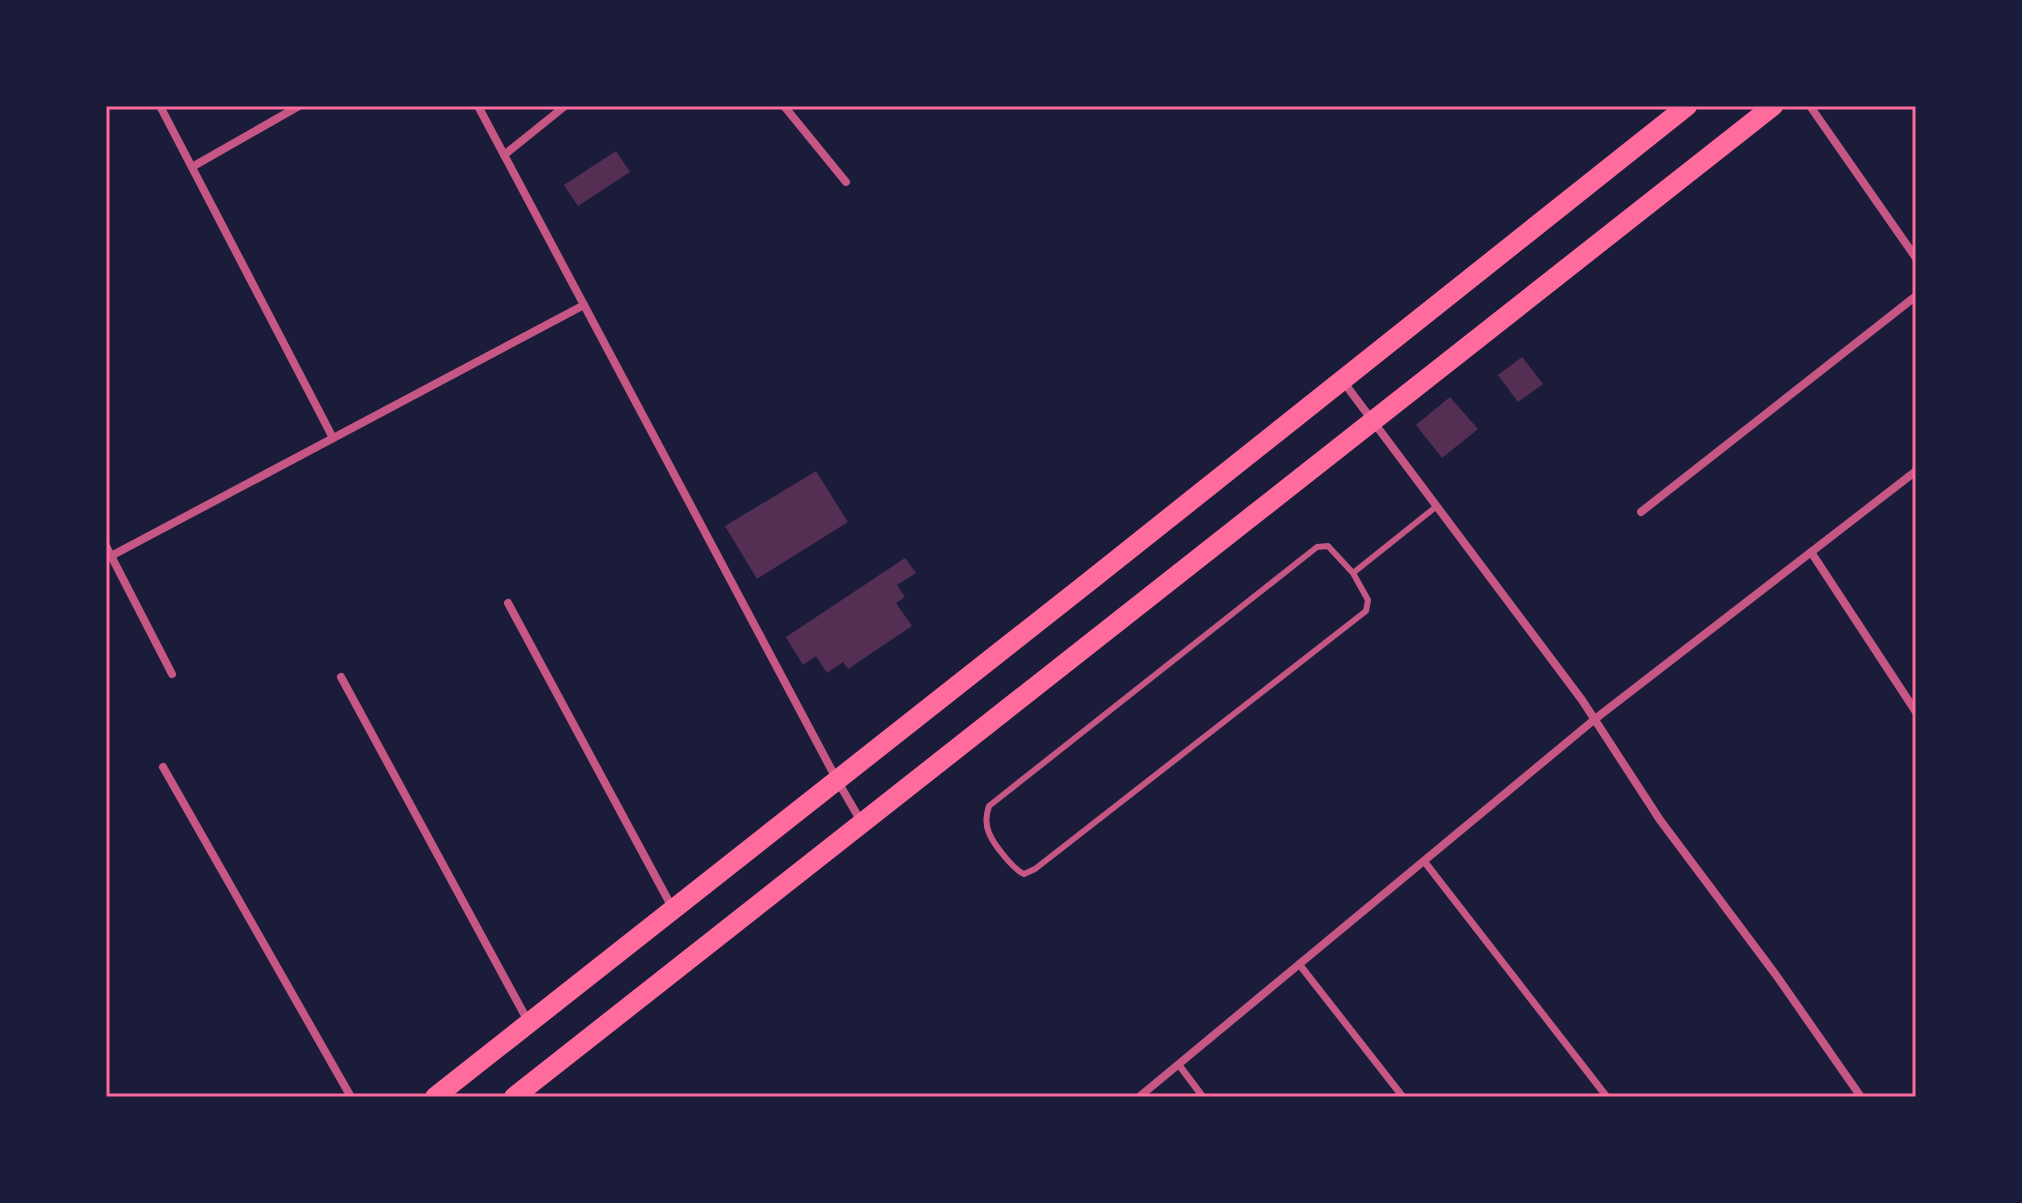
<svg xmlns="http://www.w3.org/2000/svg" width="2022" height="1203" font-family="Manrope,sans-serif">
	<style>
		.building { fill: #542f53 }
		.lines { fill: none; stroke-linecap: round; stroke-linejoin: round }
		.service { stroke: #c65784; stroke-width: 6 }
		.pedestrian { stroke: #c65784; stroke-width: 7 }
		.minor { stroke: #c65784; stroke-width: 8 }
		.primary { stroke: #ff6b9d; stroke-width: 20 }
		.neatline { fill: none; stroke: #ff6b9d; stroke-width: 3 }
	</style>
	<rect width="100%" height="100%" fill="#1b1b3a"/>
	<!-- building -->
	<g class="building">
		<path d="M616,151L630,172L578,206L564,185Z"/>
		<path d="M1522,357L1543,384L1518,402L1498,375Z"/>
		<path d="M1450,397L1478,429L1442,458L1416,425Z"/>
		<path d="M816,471L848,522L757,579L725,526Z"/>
		<path d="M905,558L916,573L897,585L905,597L896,603L912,626L848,669L843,662L827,673L816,656L803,665L786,637Z"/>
	</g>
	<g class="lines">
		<!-- service -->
		<path class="service" d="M1353,573L1368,600L1366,611L1035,869L1024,874C1013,869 994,845 989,833C985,824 986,815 989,806L1317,547L1328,546L1353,573L1437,506"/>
		<!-- pedestrian -->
		<g class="pedestrian">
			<path d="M1424,861L1607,1097"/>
			<path d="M1299,964L1403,1097"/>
			<path d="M1179,1065L1203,1097"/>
		</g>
		<!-- minor -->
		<g class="minor">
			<path d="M160,106L333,438"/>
			<path d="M478,106L837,780L862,823"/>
			<path d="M784,106L846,182"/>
			<path d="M1810,106L1916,258"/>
			<path d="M504,155L565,106"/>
			<path d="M192,167L299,106"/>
			<path d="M1342,380L1582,700L1660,820L1776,975L1861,1097"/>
			<path d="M1641,512L1916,296"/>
			<path d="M106,546L172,674"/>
			<path d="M1811,552L1916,712"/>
			<path d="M111,556L584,305"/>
			<path d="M508,603L673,909"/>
			<path d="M341,677L529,1023"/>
			<path d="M163,767L351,1097"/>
			<path d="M1139,1097L1595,719L1916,471"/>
		</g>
		<!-- primary -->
		<g class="primary">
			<path d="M435,1097L1091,580L1687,106"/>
			<path d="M514,1097L1773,106"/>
		</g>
	</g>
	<!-- border -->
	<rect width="2022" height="1203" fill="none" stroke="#1b1b3a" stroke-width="216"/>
	<rect x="108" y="108" width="1806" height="987" class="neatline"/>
</svg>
